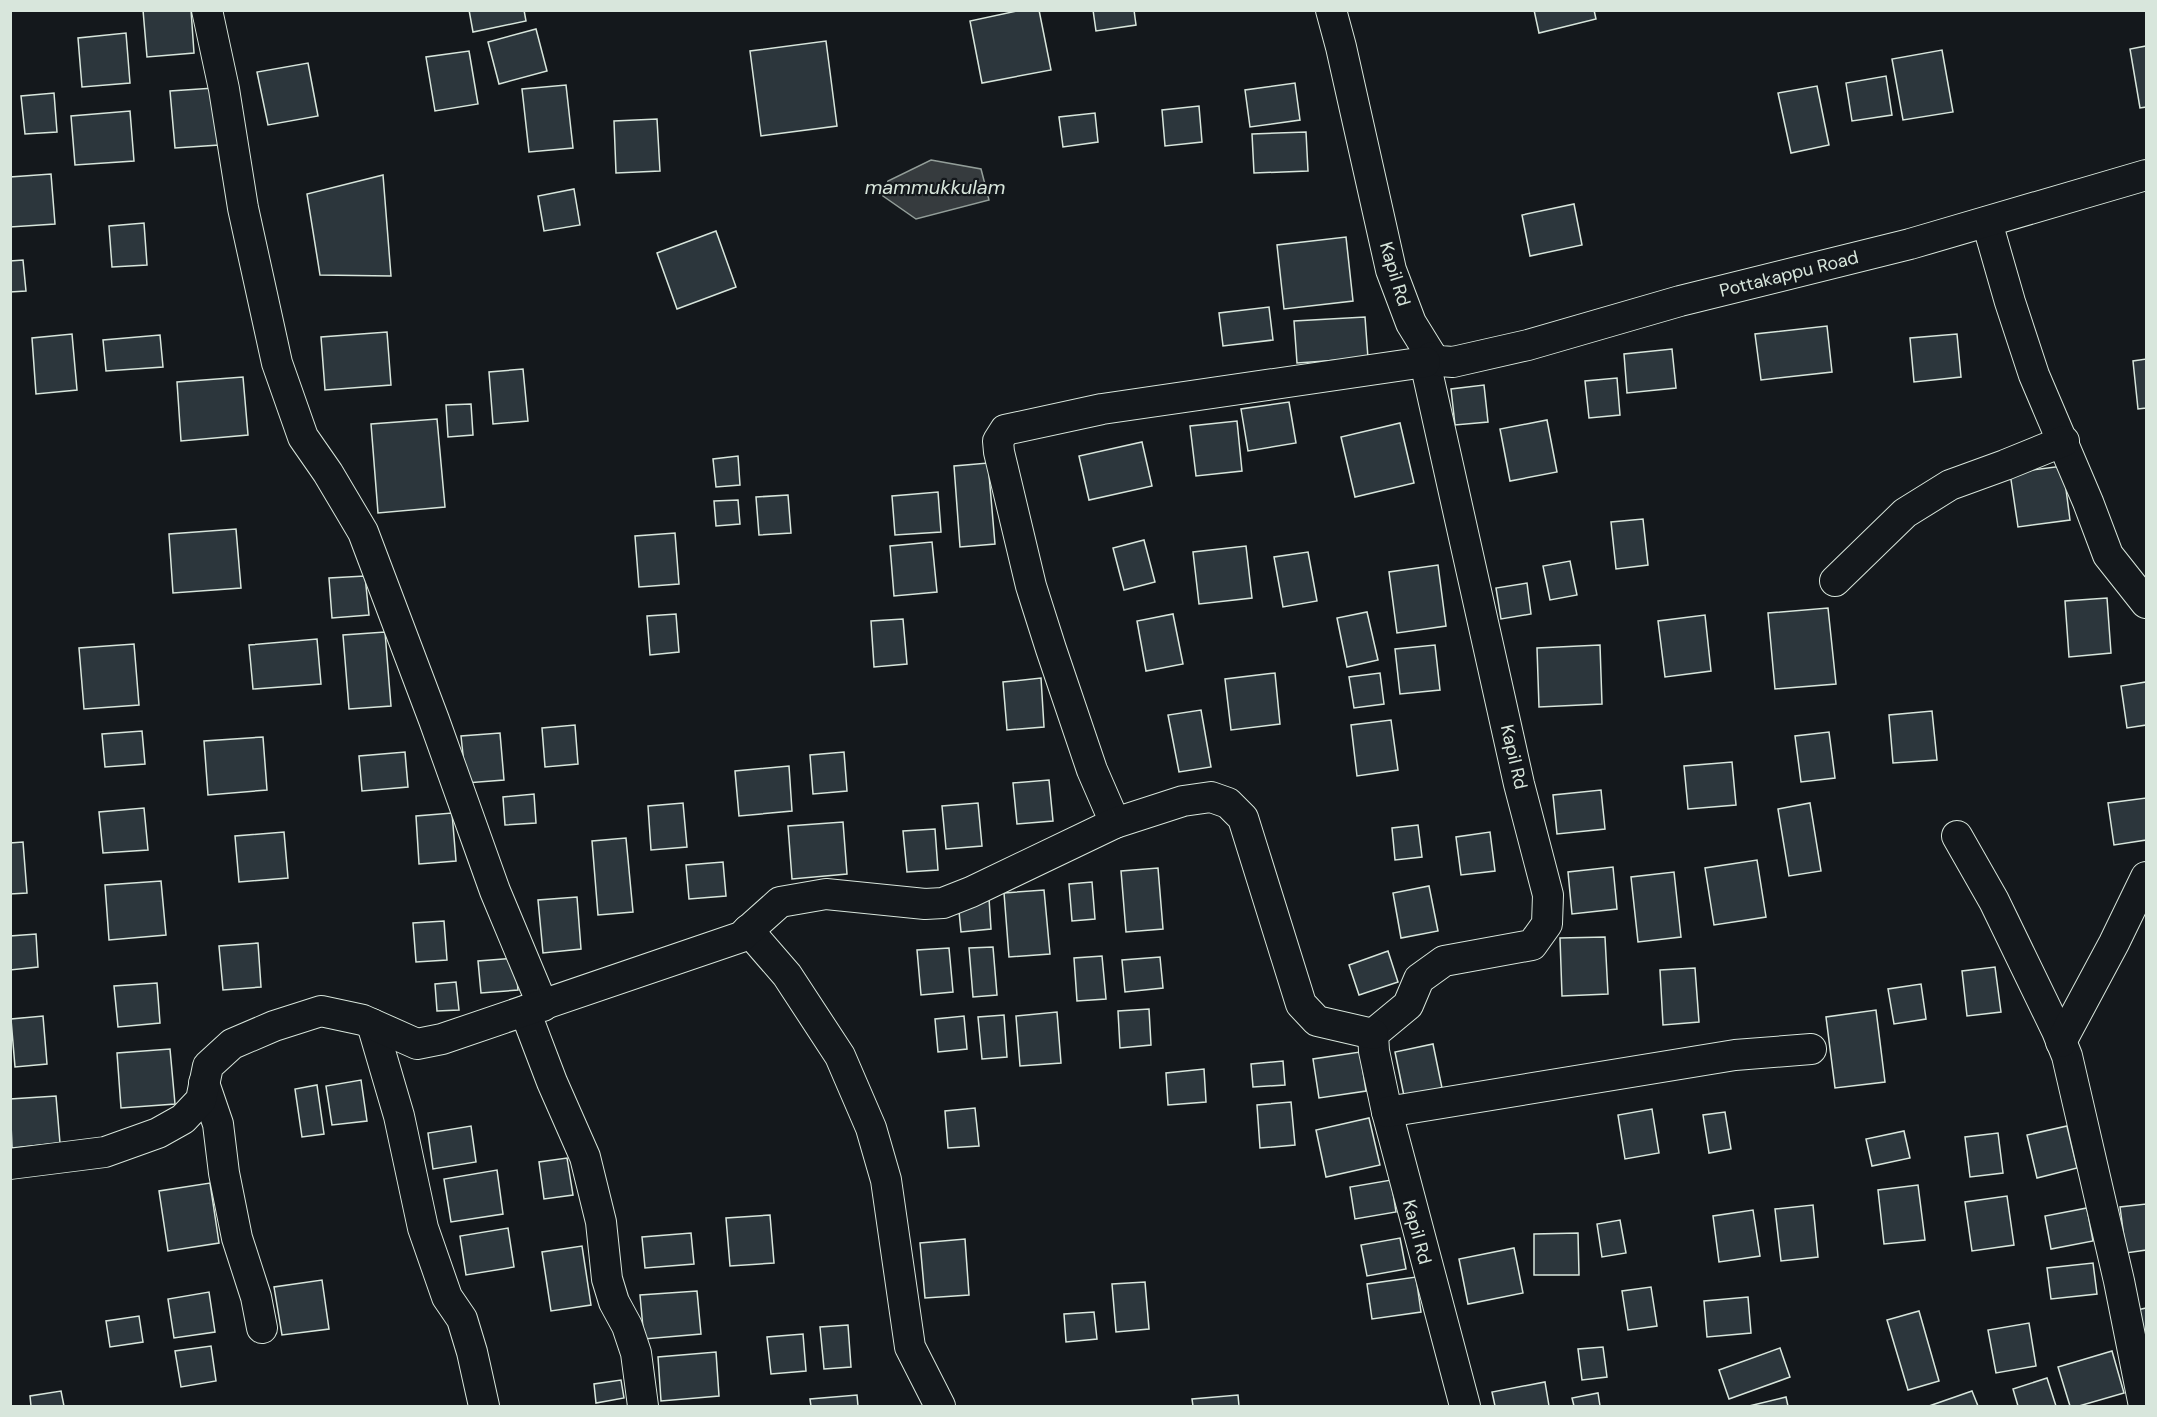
<svg xmlns="http://www.w3.org/2000/svg" width="2157" height="1417" font-family="'DM Sans',sans-serif">
	<style>
		.water { fill: #363b3e; stroke: #939e99; stroke-width: 1.5 }
		.building { fill: #2c363c; stroke: #d8e6dc; stroke-width: 1.5 }
		.lines { fill: none; stroke-linecap: round; stroke-linejoin: round }
		.minor-casing { stroke: #d8e6dc; stroke-width: 32 }
		.minor { stroke: #14181c; stroke-width: 30 }
		.labels { text-anchor: middle; stroke-width: 4.5; stroke-linejoin: round; paint-order: stroke }
		.street-label { font-size: 18px; fill: #d8e6dc; stroke: #14181c }
		.water-label { font-size: 20px; font-style: italic; fill: #d8e6dc; stroke: #14181c }
	</style>
	<rect width="100%" height="100%" fill="#14181c"/>
	<!-- water -->
	<path class="water" d="M931,160L981,169L989,200L916,219L883,196L888,181Z"/>
	<!-- building -->
	<g class="building">
		<path d="M143,10H191L194,53L147,57Z"/>
		<path d="M469,10H524L526,21L473,32Z"/>
		<path d="M1022,10H1039L1051,70L982,83L970,21Z"/>
		<path d="M1093,10H1134L1136,25L1096,31Z"/>
		<path d="M1534,10H1594L1596,19L1539,33Z"/>
		<path d="M536,29L547,71L499,84L488,42Z"/>
		<path d="M126,33L130,83L82,87L78,38Z"/>
		<path d="M826,41L837,126L761,136L750,51Z"/>
		<path d="M2146,46V107L2140,108L2130,49Z"/>
		<path d="M1942,50L1953,112L1903,120L1892,59Z"/>
		<path d="M469,51L478,104L435,111L426,57Z"/>
		<path d="M308,63L318,116L268,125L257,72Z"/>
		<path d="M1886,76L1892,115L1852,121L1846,83Z"/>
		<path d="M1295,83L1300,120L1250,127L1245,90Z"/>
		<path d="M566,85L573,148L529,152L522,89Z"/>
		<path d="M1817,86L1829,145L1791,153L1778,93Z"/>
		<path d="M214,88L219,145L175,148L170,91Z"/>
		<path d="M54,93L57,132L25,134L21,96Z"/>
		<path d="M1199,106L1202,142L1165,146L1162,110Z"/>
		<path d="M130,111L134,161L75,165L71,116Z"/>
		<path d="M1095,113L1098,142L1063,147L1059,117Z"/>
		<path d="M657,119L660,171L616,173L614,121Z"/>
		<path d="M1306,132L1308,171L1254,173L1252,134Z"/>
		<path d="M51,174L55,224L10,227V177Z"/>
		<path d="M383,175L391,276L320,275L307,194Z"/>
		<path d="M574,189L580,225L544,231L538,196Z"/>
		<path d="M1574,204L1582,245L1530,256L1522,215Z"/>
		<path d="M144,223L147,265L112,267L109,226Z"/>
		<path d="M716,231L736,287L677,309L657,253Z"/>
		<path d="M1346,237L1353,301L1284,309L1277,245Z"/>
		<path d="M23,260L26,291L10,292V261Z"/>
		<path d="M1269,307L1273,340L1223,346L1219,313Z"/>
		<path d="M1365,317L1368,358L1297,363L1294,321Z"/>
		<path d="M1827,326L1832,372L1761,380L1755,334Z"/>
		<path d="M387,332L391,385L325,390L321,337Z"/>
		<path d="M72,334L77,390L36,394L32,338Z"/>
		<path d="M1957,334L1961,377L1914,382L1910,338Z"/>
		<path d="M160,335L163,367L106,371L103,340Z"/>
		<path d="M1672,349L1676,388L1627,393L1624,354Z"/>
		<path d="M2146,359V408L2138,409L2133,361Z"/>
		<path d="M523,369L528,421L493,424L489,372Z"/>
		<path d="M243,377L248,435L181,441L177,382Z"/>
		<path d="M1617,378L1620,415L1589,418L1585,381Z"/>
		<path d="M1484,385L1488,422L1455,425L1451,389Z"/>
		<path d="M1289,402L1296,443L1248,451L1241,409Z"/>
		<path d="M471,404L473,435L448,437L446,405Z"/>
		<path d="M437,419L445,507L378,513L371,424Z"/>
		<path d="M1547,420L1557,472L1510,481L1500,429Z"/>
		<path d="M1237,421L1242,471L1196,476L1190,426Z"/>
		<path d="M1400,423L1414,483L1355,497L1341,437Z"/>
		<path d="M1142,442L1152,486L1089,500L1079,456Z"/>
		<path d="M738,456L740,485L716,487L713,459Z"/>
		<path d="M988,463L995,544L960,547L954,466Z"/>
		<path d="M2063,466L2070,520L2018,527L2010,473Z"/>
		<path d="M938,492L941,532L895,535L892,496Z"/>
		<path d="M788,495L791,533L759,535L756,497Z"/>
		<path d="M738,500L740,524L716,526L714,501Z"/>
		<path d="M1643,519L1648,565L1616,569L1611,522Z"/>
		<path d="M236,529L241,588L173,593L169,534Z"/>
		<path d="M675,533L679,584L639,587L635,536Z"/>
		<path d="M1144,540L1155,582L1124,590L1113,548Z"/>
		<path d="M932,542L937,592L894,596L890,546Z"/>
		<path d="M1246,546L1252,598L1199,604L1193,552Z"/>
		<path d="M1308,552L1317,601L1283,607L1274,557Z"/>
		<path d="M1570,561L1577,595L1550,600L1543,566Z"/>
		<path d="M1438,565L1446,626L1397,633L1389,572Z"/>
		<path d="M365,576L369,615L332,618L329,578Z"/>
		<path d="M1527,583L1531,614L1501,619L1496,588Z"/>
		<path d="M2107,598L2111,653L2069,657L2065,601Z"/>
		<path d="M1828,608L1836,684L1775,689L1768,613Z"/>
		<path d="M1367,612L1378,660L1347,667L1337,618Z"/>
		<path d="M676,614L679,652L650,655L647,616Z"/>
		<path d="M1173,614L1183,664L1146,671L1137,621Z"/>
		<path d="M1705,615L1711,671L1665,677L1658,621Z"/>
		<path d="M903,619L907,664L874,667L871,621Z"/>
		<path d="M385,632L391,706L349,709L343,635Z"/>
		<path d="M317,639L321,684L253,689L249,645Z"/>
		<path d="M134,644L139,705L84,709L79,648Z"/>
		<path d="M1435,645L1440,690L1400,694L1395,649Z"/>
		<path d="M1600,645L1602,704L1539,707L1537,648Z"/>
		<path d="M1275,673L1280,724L1231,730L1225,679Z"/>
		<path d="M1380,673L1384,704L1354,708L1349,677Z"/>
		<path d="M1041,678L1044,727L1007,730L1003,682Z"/>
		<path d="M2146,682V725L2127,728L2121,686Z"/>
		<path d="M1201,710L1211,767L1179,772L1168,715Z"/>
		<path d="M1932,711L1937,760L1893,763L1889,715Z"/>
		<path d="M1391,720L1398,770L1357,776L1351,725Z"/>
		<path d="M575,725L578,764L545,767L542,728Z"/>
		<path d="M142,731L145,764L105,767L102,734Z"/>
		<path d="M1829,732L1835,778L1801,782L1795,736Z"/>
		<path d="M500,733L504,780L466,783L461,736Z"/>
		<path d="M263,737L267,790L208,795L204,741Z"/>
		<path d="M405,752L408,787L362,791L359,756Z"/>
		<path d="M844,752L847,791L813,794L810,755Z"/>
		<path d="M1732,762L1736,805L1688,809L1684,766Z"/>
		<path d="M789,766L792,811L739,816L735,771Z"/>
		<path d="M1049,780L1053,821L1017,824L1013,783Z"/>
		<path d="M1601,790L1605,829L1557,834L1553,795Z"/>
		<path d="M534,794L536,823L505,825L503,797Z"/>
		<path d="M2146,798V840L2114,845L2108,803Z"/>
		<path d="M683,803L687,847L651,850L648,806Z"/>
		<path d="M978,803L982,846L946,849L942,806Z"/>
		<path d="M1810,803L1821,871L1789,876L1778,809Z"/>
		<path d="M144,808L148,850L103,853L99,812Z"/>
		<path d="M452,813L456,861L419,864L416,816Z"/>
		<path d="M843,822L847,874L792,879L788,826Z"/>
		<path d="M1418,825L1422,857L1395,860L1392,828Z"/>
		<path d="M935,829L938,870L907,872L903,831Z"/>
		<path d="M284,832L288,878L239,882L235,836Z"/>
		<path d="M1490,832L1495,871L1461,875L1456,837Z"/>
		<path d="M626,838L633,912L598,915L592,841Z"/>
		<path d="M23,842L27,893L10,894V843Z"/>
		<path d="M1757,860L1766,917L1714,925L1705,868Z"/>
		<path d="M723,862L726,896L689,899L686,865Z"/>
		<path d="M1613,867L1617,909L1572,914L1568,872Z"/>
		<path d="M1158,868L1163,929L1126,932L1121,871Z"/>
		<path d="M1674,872L1681,937L1638,942L1631,877Z"/>
		<path d="M161,881L166,935L109,940L105,885Z"/>
		<path d="M1092,882L1095,919L1072,921L1069,884Z"/>
		<path d="M1429,886L1438,931L1401,938L1393,893Z"/>
		<path d="M1044,890L1050,954L1009,957L1004,893Z"/>
		<path d="M577,897L581,949L543,953L538,900Z"/>
		<path d="M989,898L991,929L961,932L958,901Z"/>
		<path d="M444,921L447,960L416,962L413,923Z"/>
		<path d="M36,934L38,967L10,970V936Z"/>
		<path d="M1605,937L1608,994L1562,996L1560,938Z"/>
		<path d="M258,943L261,987L223,990L219,946Z"/>
		<path d="M993,947L997,995L973,997L969,948Z"/>
		<path d="M949,948L953,992L921,995L917,950Z"/>
		<path d="M1388,951L1398,982L1359,995L1349,965Z"/>
		<path d="M1102,956L1106,999L1077,1001L1074,958Z"/>
		<path d="M1160,957L1163,988L1125,992L1122,960Z"/>
		<path d="M515,958L518,990L481,993L478,961Z"/>
		<path d="M1995,967L2001,1012L1967,1016L1962,971Z"/>
		<path d="M1695,968L1699,1022L1663,1025L1660,970Z"/>
		<path d="M456,982L459,1010L437,1011L435,984Z"/>
		<path d="M157,983L160,1023L118,1027L114,986Z"/>
		<path d="M1921,984L1926,1019L1894,1024L1888,989Z"/>
		<path d="M1149,1009L1151,1045L1120,1048L1118,1011Z"/>
		<path d="M1876,1010L1885,1082L1835,1088L1826,1017Z"/>
		<path d="M1057,1012L1061,1063L1020,1066L1016,1016Z"/>
		<path d="M1004,1015L1007,1057L982,1059L978,1017Z"/>
		<path d="M43,1016L47,1064L15,1067L11,1019Z"/>
		<path d="M964,1016L967,1049L938,1052L935,1019Z"/>
		<path d="M1433,1044L1442,1088L1404,1096L1395,1052Z"/>
		<path d="M170,1049L175,1104L121,1108L117,1053Z"/>
		<path d="M1360,1052L1366,1091L1319,1098L1313,1059Z"/>
		<path d="M1283,1061L1285,1085L1253,1087L1251,1064Z"/>
		<path d="M1204,1069L1206,1102L1168,1105L1166,1073Z"/>
		<path d="M361,1080L367,1121L332,1125L326,1086Z"/>
		<path d="M317,1085L324,1134L302,1137L295,1089Z"/>
		<path d="M56,1096L60,1143L12,1148L10,1099Z"/>
		<path d="M1291,1102L1295,1145L1260,1148L1257,1105Z"/>
		<path d="M975,1108L979,1146L948,1148L945,1111Z"/>
		<path d="M1652,1109L1659,1153L1625,1159L1618,1115Z"/>
		<path d="M1725,1112L1731,1149L1709,1153L1703,1115Z"/>
		<path d="M1369,1118L1380,1165L1326,1177L1316,1130Z"/>
		<path d="M471,1126L476,1162L433,1169L428,1133Z"/>
		<path d="M2067,1126L2077,1168L2037,1178L2027,1135Z"/>
		<path d="M1904,1131L1910,1158L1872,1166L1866,1139Z"/>
		<path d="M1998,1133L2003,1173L1970,1177L1965,1137Z"/>
		<path d="M567,1158L573,1195L544,1199L539,1162Z"/>
		<path d="M497,1170L503,1214L451,1222L444,1179Z"/>
		<path d="M1391,1180L1396,1212L1355,1219L1350,1187Z"/>
		<path d="M210,1183L219,1243L168,1251L159,1191Z"/>
		<path d="M1918,1185L1925,1240L1884,1244L1878,1190Z"/>
		<path d="M2007,1196L2014,1245L1972,1251L1965,1202Z"/>
		<path d="M2146,1204V1250L2126,1253L2120,1207Z"/>
		<path d="M1813,1205L1818,1257L1781,1261L1775,1209Z"/>
		<path d="M2087,1208L2093,1241L2051,1249L2045,1216Z"/>
		<path d="M1753,1210L1760,1256L1719,1262L1713,1216Z"/>
		<path d="M770,1215L774,1263L730,1266L726,1218Z"/>
		<path d="M1620,1220L1626,1253L1602,1257L1597,1224Z"/>
		<path d="M508,1228L514,1267L466,1275L460,1236Z"/>
		<path d="M691,1233L694,1264L645,1268L642,1237Z"/>
		<path d="M1578,1233L1579,1275H1534V1234Z"/>
		<path d="M1400,1238L1406,1269L1367,1276L1361,1245Z"/>
		<path d="M965,1239L969,1295L925,1298L920,1243Z"/>
		<path d="M582,1246L591,1305L551,1311L542,1252Z"/>
		<path d="M1514,1248L1523,1293L1468,1304L1459,1259Z"/>
		<path d="M2093,1263L2097,1294L2051,1299L2047,1268Z"/>
		<path d="M1416,1277L1421,1312L1372,1319L1367,1284Z"/>
		<path d="M322,1280L329,1329L282,1335L274,1287Z"/>
		<path d="M1145,1282L1149,1329L1116,1332L1112,1284Z"/>
		<path d="M1651,1287L1657,1326L1628,1330L1622,1291Z"/>
		<path d="M697,1291L701,1334L644,1339L640,1295Z"/>
		<path d="M209,1292L215,1332L174,1338L168,1299Z"/>
		<path d="M1748,1297L1751,1333L1707,1337L1704,1301Z"/>
		<path d="M2146,1308V1356L2137,1310Z"/>
		<path d="M1919,1311L1939,1381L1908,1390L1887,1320Z"/>
		<path d="M1094,1312L1097,1339L1066,1342L1064,1314Z"/>
		<path d="M139,1316L143,1342L110,1347L106,1321Z"/>
		<path d="M2029,1323L2036,1366L1996,1373L1988,1330Z"/>
		<path d="M848,1325L851,1367L824,1369L820,1327Z"/>
		<path d="M803,1334L806,1371L771,1374L767,1337Z"/>
		<path d="M211,1346L216,1381L181,1387L175,1351Z"/>
		<path d="M1603,1347L1607,1377L1582,1380L1578,1349Z"/>
		<path d="M1780,1348L1790,1377L1729,1399L1719,1370Z"/>
		<path d="M2112,1351L2124,1393L2079,1406H2070L2058,1367Z"/>
		<path d="M716,1352L719,1396L661,1401L658,1357Z"/>
		<path d="M2047,1378L2056,1406H2018L2013,1389Z"/>
		<path d="M621,1380L624,1398L596,1403L594,1384Z"/>
		<path d="M1545,1382L1549,1406H1495L1492,1392Z"/>
		<path d="M61,1391L64,1406H31L30,1396Z"/>
		<path d="M1972,1391L1978,1406H1929Z"/>
		<path d="M1598,1393L1600,1406H1574L1572,1398Z"/>
		<path d="M857,1395L858,1406H811L810,1399Z"/>
		<path d="M1238,1395L1239,1406H1193L1192,1399Z"/>
		<path d="M1786,1397L1788,1406H1749Z"/>
	</g>
	<g class="lines">
		<!-- minor casing -->
		<g class="minor-casing">
			<g id="minor">
				<path d="M207,10L224,89L243,208L277,363L303,437L328,473L363,532L434,720L495,891L543,1006"/>
				<path d="M1331,10L1341,47L1391,270L1411,323L1432,357L1425,362L1519,784L1548,895L1547,924L1532,945L1444,961L1419,979L1408,1005L1373,1034L1374,1051L1387,1112L1465,1406"/>
				<path d="M1987,222L2010,302L2034,375L2088,502L2108,555L2146,603"/>
				<path d="M1432,357L1439,361L1453,362L1528,345L1680,301L1910,244L2146,175"/>
				<path d="M1835,581L1905,513L1950,485L2005,465L2064,441"/>
				<path d="M1115,823L1092,770L1051,649L1031,586L999,452L998,441L1005,430L1102,409L1425,362"/>
				<path d="M1957,836L1994,901L2057,1031L2067,1056L2119,1281L2144,1406"/>
				<path d="M748,930L787,975L840,1056L871,1128L886,1180L910,1347L940,1406"/>
				<path d="M525,1011L552,1082L585,1157L601,1222L607,1279L614,1302L627,1326L636,1353L643,1406"/>
				<path d="M372,1024L399,1116L423,1228L447,1297L462,1319L472,1352L484,1406"/>
				<path d="M2061,1042L2114,943L2146,877"/>
				<path d="M204,1083L218,1124L224,1173L237,1238L256,1297L262,1328"/>
				<path d="M1387,1112L1735,1055L1811,1049"/>
				<path d="M10,1164L105,1152L158,1133L183,1119L201,1100L208,1066L232,1044L274,1026L321,1011L363,1020L417,1044L442,1039L741,937L780,902L826,894L925,904L943,903L971,892L1115,823L1183,801L1211,797L1228,803L1243,818L1301,1004L1317,1021L1373,1034"/>
			</g>
		</g>
		<!-- minor -->
		<use href="#minor" class="minor"/>
	</g>
	<g class="labels">
		<!-- street labels -->
		<g class="street-label">
			<text transform="translate(1395 274) rotate(73)" y="6">Kapil Rd</text>
			<text transform="translate(1789 274) rotate(-14)" y="6">Pottakappu Road</text>
			<text transform="translate(1514 757) rotate(77)" y="6">Kapil Rd</text>
			<text transform="translate(1417 1232) rotate(75)" y="6">Kapil Rd</text>
		</g>
		<!-- water labels -->
		<g class="water-label">
			<text x="935" y="194">mammukkulam</text>
		</g>
	</g>
	<!-- border -->
	<rect width="2157" height="1417" fill="none" stroke="#d8e6dc" stroke-width="24"/>
</svg>
